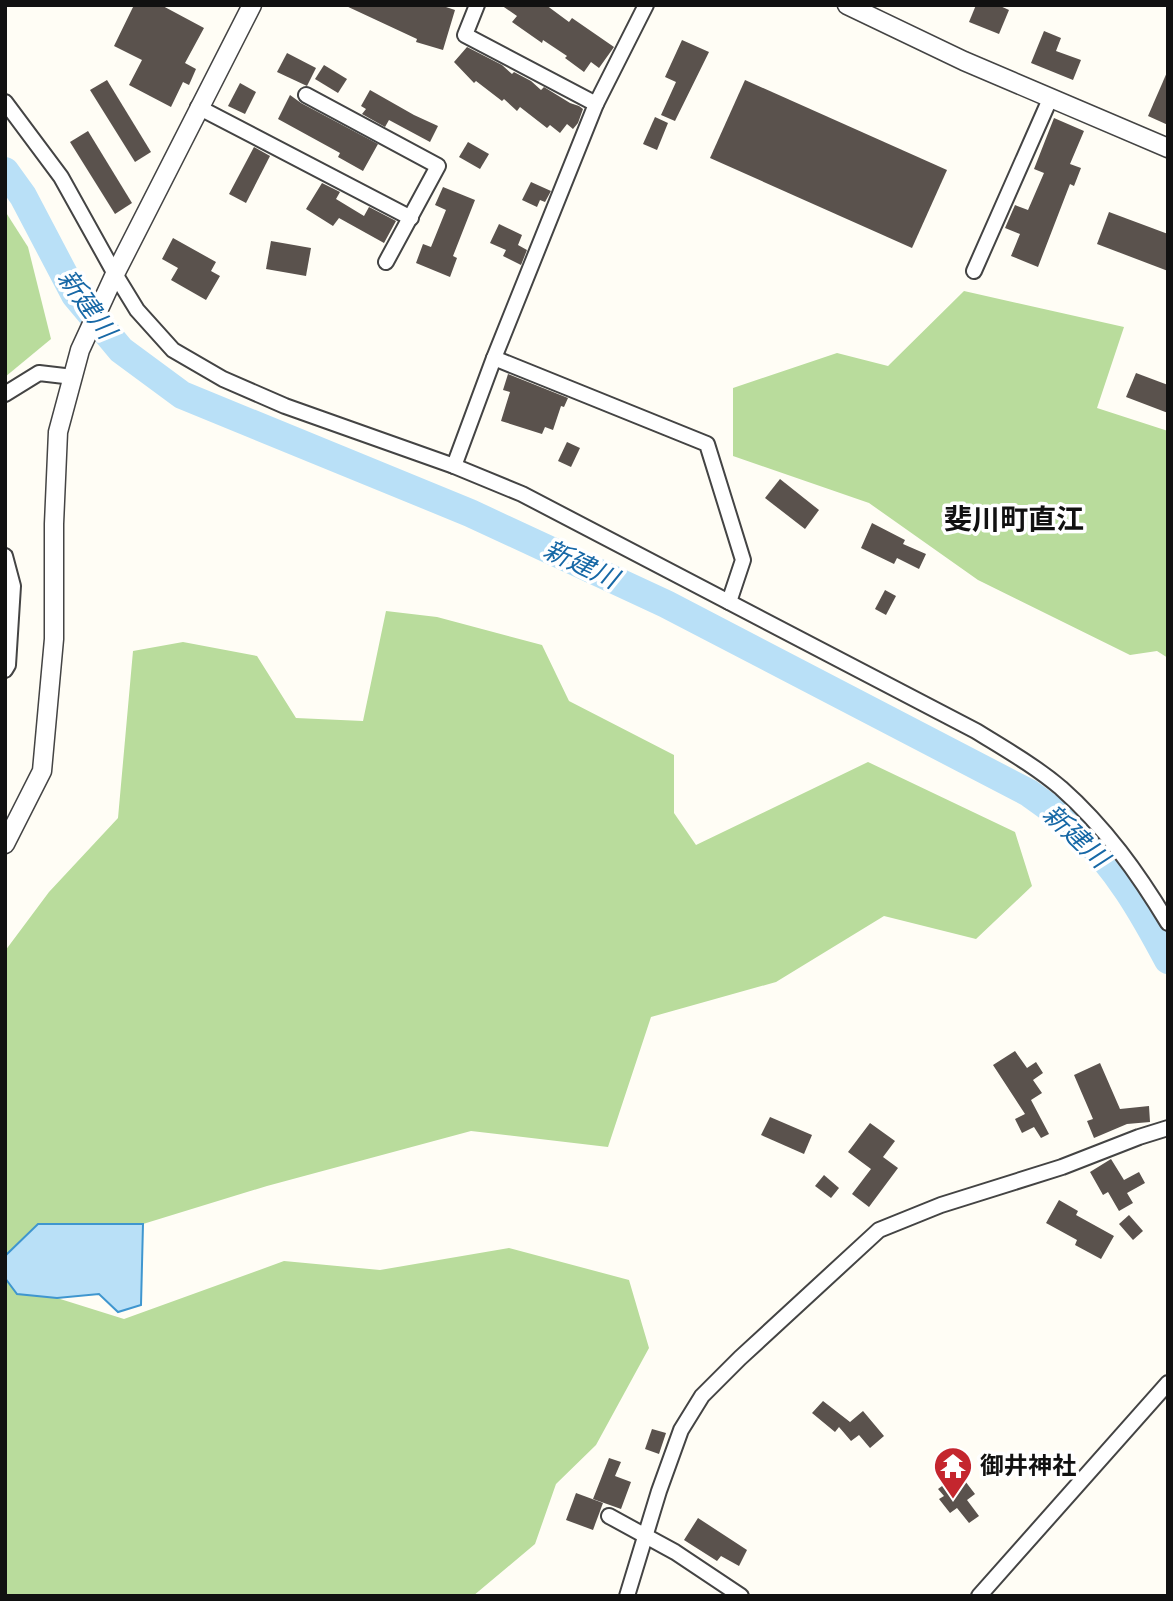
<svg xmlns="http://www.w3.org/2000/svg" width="1173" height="1601" font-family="Spectral,'Noto Sans JP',serif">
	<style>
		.forest { fill: #b9dc9c }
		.water { fill: #b9e0f7; stroke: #3f96cf; stroke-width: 2 }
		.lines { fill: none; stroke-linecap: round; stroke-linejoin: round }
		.river { stroke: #b9e0f7; stroke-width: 28 }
		.building { fill: #5a524d }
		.minor-casing { stroke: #444; stroke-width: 18 }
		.tertiary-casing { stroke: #444; stroke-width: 21 }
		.minor { stroke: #fff; stroke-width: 14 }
		.tertiary { stroke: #fff; stroke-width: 18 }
		.labels { text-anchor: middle; stroke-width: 7; stroke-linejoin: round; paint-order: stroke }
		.poi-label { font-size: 24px; font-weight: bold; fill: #111; stroke: #fff; text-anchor: start }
		.water-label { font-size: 26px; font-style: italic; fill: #1768a6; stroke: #fff }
		.quarter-label { font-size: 28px; font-weight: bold; fill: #111; stroke: #fff }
	</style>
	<rect width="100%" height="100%" fill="#fffdf5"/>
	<!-- forest -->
	<g class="forest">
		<path d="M5,211L28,247L51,339L5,377Z"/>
		<path d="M964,291L1124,327L1097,408L1168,431V658L1157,651L1130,655L978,580L869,503L733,456V388L837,353L888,366Z"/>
		<path d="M386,611L437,617L542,645L569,701L674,755V813L696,845L868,762L1015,832L1032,886L976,939L884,916L776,982L651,1017L608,1147L471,1131L267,1186L143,1224H38L5,1256V951L49,892L118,818L133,651L183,642L257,656L296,718L363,721Z"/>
		<path d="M509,1248L629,1280L649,1348L596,1445L556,1484L535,1544L473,1596H5V1278L17,1294L57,1298L124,1319L284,1261L380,1270Z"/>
	</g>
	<!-- water -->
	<path class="water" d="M38,1224H143L141,1305L118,1312L99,1294L57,1298L17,1294L5,1278V1256Z"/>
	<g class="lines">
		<!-- river -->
		<path class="river" d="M5,171L23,196L75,295L121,350L182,395L470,513L666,604L1029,793C1045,805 1062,816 1077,830C1117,867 1143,913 1168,960"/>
	</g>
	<!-- building -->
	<g class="building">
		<path d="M134,5H161L204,28L185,63L196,69L189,85L183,82L171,107L129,85L142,60L114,46Z"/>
		<path d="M344,5H440L455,10L443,50L416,42L417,39Z"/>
		<path d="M501,5H546L569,22L572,18L614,47L599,68L591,62L584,72L565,58L567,56L543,40L542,43L512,22L517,16Z"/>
		<path d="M976,5H998L1009,10L999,34L969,22Z"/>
		<path d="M1044,31L1061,38L1056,51L1081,60L1073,80L1031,63Z"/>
		<path d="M682,40L709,52L675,121L661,115L676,82L665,77Z"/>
		<path d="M467,47L502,65L512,74L514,72L531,81L541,90L544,87L570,103L579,106L583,109L578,123L573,129L567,124L560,133L550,125L547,128L520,107L517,111L504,99L502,101L476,81L474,83L454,62Z"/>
		<path d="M287,53L316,68L307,86L277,72Z"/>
		<path d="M324,65L347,79L338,93L315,79Z"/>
		<path d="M1168,70V125L1148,116Z"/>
		<path d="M107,80L151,152L135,162L90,90Z"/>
		<path d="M745,80L947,170L912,248L710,158Z"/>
		<path d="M240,83L256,92L245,114L228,106Z"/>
		<path d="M370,90L414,115L438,126L430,142L389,120L385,127L362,114L366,109L361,106Z"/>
		<path d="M290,95L301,103L378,144L363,171L338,157L340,153L278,119Z"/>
		<path d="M655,117L668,123L657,150L643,144Z"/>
		<path d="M1054,118L1084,131L1070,164L1081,168L1074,186L1070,184L1038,267L1011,256L1020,234L1005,228L1015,205L1028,210L1044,173L1034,169Z"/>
		<path d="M88,131L132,203L115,214L70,142Z"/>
		<path d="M468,142L489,154L480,169L459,157Z"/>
		<path d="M254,147L270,156L246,203L229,194Z"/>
		<path d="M531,182L551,191L545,202L540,200L537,207L522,200Z"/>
		<path d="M322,183L340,192L336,199L364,216L369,207L396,221L384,243L339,218L333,226L306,209Z"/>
		<path d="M443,187L475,200L453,256L457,258L450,277L416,263L423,244L431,247L446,210L435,205Z"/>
		<path d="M1109,212L1168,234V271L1097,244Z"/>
		<path d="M499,224L522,235L518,245L527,250L521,265L503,256L506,250L490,243Z"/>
		<path d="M173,238L216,262L211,271L220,276L206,300L171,280L178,268L162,259Z"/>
		<path d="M271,241L311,248L306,276L266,269Z"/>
		<path d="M1136,373L1168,385V413L1126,397Z"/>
		<path d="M508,374L568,398L564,407L561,406L553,430L545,427L542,434L501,421L510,392L503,390Z"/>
		<path d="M567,442L580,448L571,467L558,461Z"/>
		<path d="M780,479L819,510L805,529L765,498Z"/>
		<path d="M872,523L905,540L903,544L926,554L919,569L897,558L894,564L861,548Z"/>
		<path d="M885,590L896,596L886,615L875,609Z"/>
		<path d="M1015,1051L1027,1068L1036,1062L1043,1073L1033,1080L1042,1093L1031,1100L1049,1134L1041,1138L1034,1127L1022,1133L1015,1119L1025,1114L993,1065Z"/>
		<path d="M1100,1063L1120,1109L1149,1106L1150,1122L1127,1124L1094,1138L1087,1121L1093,1119L1074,1075Z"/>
		<path d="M770,1117L812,1135L804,1154L761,1135Z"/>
		<path d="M870,1123L895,1141L883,1157L898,1168L869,1207L852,1194L871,1169L848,1152Z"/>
		<path d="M1111,1159L1124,1180L1139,1172L1145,1183L1127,1193L1133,1203L1119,1211L1108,1192L1103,1195L1090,1172Z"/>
		<path d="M824,1175L839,1188L831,1198L815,1186Z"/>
		<path d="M1059,1200L1078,1211L1076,1215L1114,1236L1101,1259L1075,1245L1077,1240L1046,1223Z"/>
		<path d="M1129,1215L1143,1231L1133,1240L1119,1224Z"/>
		<path d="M823,1401L850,1422L863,1411L884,1436L870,1448L859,1435L851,1441L839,1427L835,1432L812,1413Z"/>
		<path d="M652,1429L666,1433L659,1454L645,1449Z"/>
		<path d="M609,1458L621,1462L615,1476L631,1482L621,1509L593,1499Z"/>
		<path d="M962,1477L975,1494L967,1500L979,1516L969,1523L957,1508L950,1513L939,1499L944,1496L938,1489L953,1478L956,1482Z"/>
		<path d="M576,1493L603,1503L593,1530L566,1520Z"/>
		<path d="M698,1518L747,1550L739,1566L721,1556L717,1561L684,1540Z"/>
	</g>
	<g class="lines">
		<!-- minor casing -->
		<g class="minor-casing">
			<g id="minor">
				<path d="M477,5L465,35L596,104"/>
				<path d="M306,95L438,166L386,262"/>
				<path d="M5,102L61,177L115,274L137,310L173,350L223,379L285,406L454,466L522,494L976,731C1005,749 1035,766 1061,788C1105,827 1138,873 1168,923"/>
				<path d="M198,107L411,218"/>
				<path d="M974,271L1050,99"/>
				<path d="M494,358L707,444L743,560L729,602"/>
				<path d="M5,394L39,373L73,377"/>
				<path d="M454,466L494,358L596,104L646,5"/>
				<path d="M5,556L13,586L8,665L5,670"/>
				<path d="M609,1516L675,1552L741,1596"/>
				<path d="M627,1596L659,1491L681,1430L702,1396L740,1358L879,1230L941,1205L1062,1167L1139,1137L1168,1128"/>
				<path d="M979,1596L1168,1383"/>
			</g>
		</g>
		<!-- tertiary casing -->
		<g class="tertiary-casing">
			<g id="tertiary">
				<path d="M847,5L964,61L1168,148"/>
				<path d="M5,844L42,771L54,639V524L58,432L80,350L115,274L252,5"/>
			</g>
		</g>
		<!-- minor -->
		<use href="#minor" class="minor"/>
		<!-- tertiary -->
		<use href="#tertiary" class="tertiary"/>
	</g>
	<!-- icons -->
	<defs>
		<g id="temple-pin" transform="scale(2.0125)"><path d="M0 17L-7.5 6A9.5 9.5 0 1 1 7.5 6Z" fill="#c4262e" stroke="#fff"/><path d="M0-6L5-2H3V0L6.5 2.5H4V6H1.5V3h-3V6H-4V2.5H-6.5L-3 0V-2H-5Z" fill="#fff"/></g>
	</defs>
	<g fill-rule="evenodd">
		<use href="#temple-pin" x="953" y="1466"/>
	</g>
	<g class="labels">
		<!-- poi labels -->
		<g class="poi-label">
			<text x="980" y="1474">御井神社</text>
		</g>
		<!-- water labels -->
		<g class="water-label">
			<text transform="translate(87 304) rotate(54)" y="9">新建川</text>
			<text transform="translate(581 564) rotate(25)" y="9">新建川</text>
			<text transform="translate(1076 836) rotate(43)" y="9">新建川</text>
		</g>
		<!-- quarter labels -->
		<g class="quarter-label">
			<text x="1014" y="529">斐川町直江</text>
		</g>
	</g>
	<!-- border -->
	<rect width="1173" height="1601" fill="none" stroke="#111111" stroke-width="14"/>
</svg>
